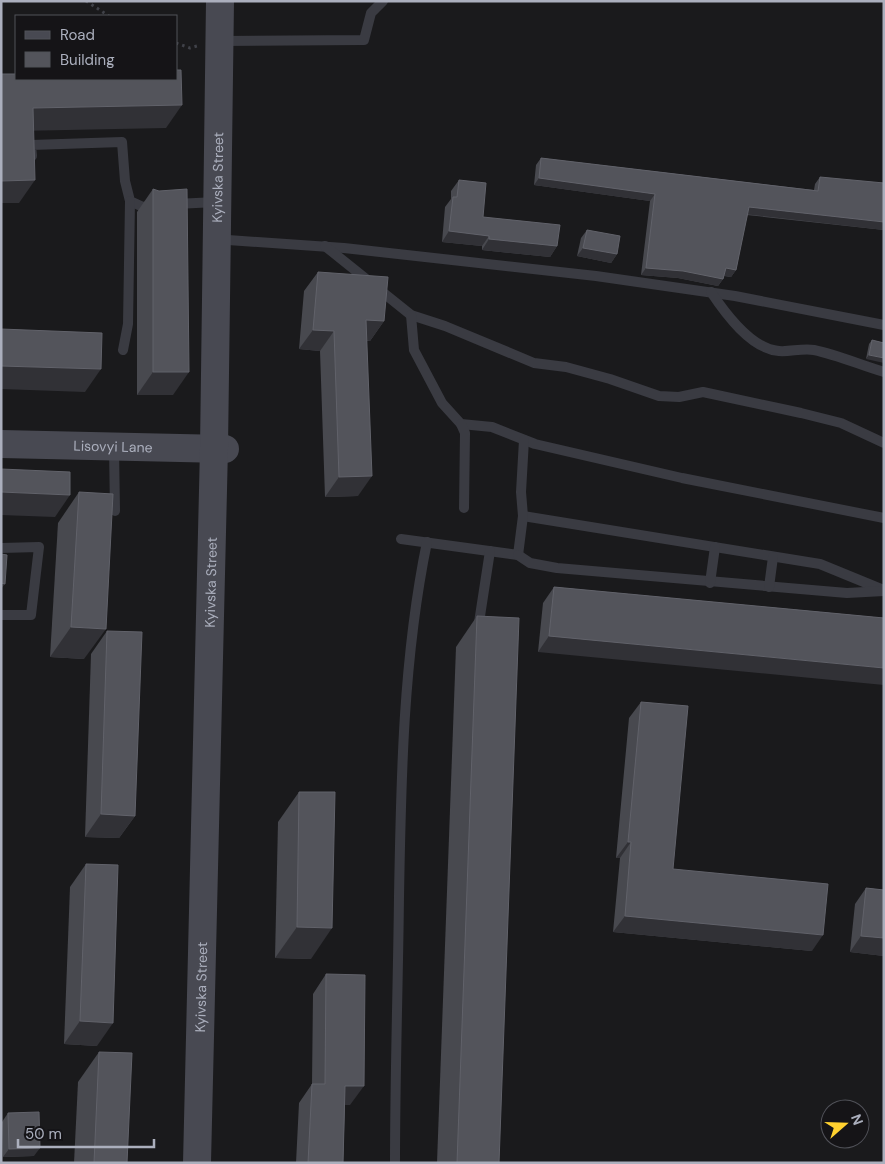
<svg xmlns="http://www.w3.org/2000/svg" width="885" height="1164" font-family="'DM Sans',sans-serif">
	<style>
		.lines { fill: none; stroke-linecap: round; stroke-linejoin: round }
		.path { stroke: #404249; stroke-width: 3; stroke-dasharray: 2.5 4; stroke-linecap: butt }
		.lane { stroke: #3a3b42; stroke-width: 10 }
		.secondary { stroke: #484952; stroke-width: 28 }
		.wall { fill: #48494f }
		.shaded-wall { fill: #313136 }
		.building { fill: #53545b; stroke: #61626a }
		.labels { text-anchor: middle; stroke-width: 4; stroke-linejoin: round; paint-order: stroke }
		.street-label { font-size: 14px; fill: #abafbd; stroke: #151417 }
	</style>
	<rect width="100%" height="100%" fill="#1a1a1c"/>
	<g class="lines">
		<!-- path -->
		<g class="path">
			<path d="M86,1L109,16"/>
			<path d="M176,43L190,48L197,46"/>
		</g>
		<!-- lane -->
		<g class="lane">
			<path d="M220,41L364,40L371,13L383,1"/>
			<path d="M32,156L31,145L122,142L125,181L130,201L143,207L154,206"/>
			<path d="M176,204L216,202"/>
			<path d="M228,240L344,248L596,276L735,296L884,325"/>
			<path d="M325,246L411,315L445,326L534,363L566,367L610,379L659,396L679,397L703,392L801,413L841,423L884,443"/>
			<path d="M711,292C725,313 751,349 779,351C790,352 802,348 814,350C838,355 860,365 884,372"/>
			<path d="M411,315L414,350L442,403L461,424L492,427L535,444L682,478L884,518"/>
			<path d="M123,350L128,324L130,201"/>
			<path d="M461,424L465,433L464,508"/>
			<path d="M114,448L115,511"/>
			<path d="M523,516L820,564L881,589"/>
			<path d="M401,539L518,555L523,516L521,492L524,440"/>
			<path d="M1,548L39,547L31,615H1"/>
			<path d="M518,555L530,563L557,568L847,593L884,591"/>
			<path d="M710,583L715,547"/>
			<path d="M769,587L773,557"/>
			<path d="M478,629L490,551"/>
			<path d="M395,1163C395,1074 398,986 399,897C401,779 403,658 427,542"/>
		</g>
		<!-- secondary -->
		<g class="secondary">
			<path id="s1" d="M1,444L225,449"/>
			<path id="s2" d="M197,1163L214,448L220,1"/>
		</g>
	</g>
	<!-- wall -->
	<g class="wall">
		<path d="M541,158L814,190L815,184L820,177L884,230L747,215L736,270L731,277L724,276L723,279L718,286L678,278L641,275L650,201L534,185L536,165Z"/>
		<path d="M459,180L483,217L557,246L550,257L482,250V246L442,242L445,207L451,199V191Z"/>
		<path d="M153,189L173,395H137V212Z"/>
		<path d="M587,230L617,254L611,263L577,256L581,238Z"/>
		<path d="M318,272L384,321L370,341H367L358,496L325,497L320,351L299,349L304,291Z"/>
		<path d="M872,340L884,343L866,359L869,344Z"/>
		<path d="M79,492L84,659L50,657L58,523Z"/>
		<path d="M554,587L884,618L538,652L543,603Z"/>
		<path d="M477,616L499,1163H437L456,647Z"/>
		<path d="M107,631L135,816L119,838L85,837L91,654Z"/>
		<path d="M641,702L673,869L812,951L613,932L620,858H616L629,718Z"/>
		<path d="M299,792L311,959L275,958L278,822Z"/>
		<path d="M86,864L97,1046L64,1044L70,887Z"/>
		<path d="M866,888L884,890V956L850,952L855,904Z"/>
		<path d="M326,974L350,1105H345L343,1163H296L299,1103L312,1084L313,994Z"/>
		<path d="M99,1052L127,1163H74L78,1082Z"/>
		<path d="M8,1113L34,1156L3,1157L2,1122Z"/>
	</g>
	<!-- shaded-wall -->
	<g class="shaded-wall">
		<path d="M182,105L166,128L17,131L33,108Z"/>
		<path d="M539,178L655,194L650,201L534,185Z"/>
		<path d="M35,180L19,203H1V181Z"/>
		<path d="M749,207L884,222V230L744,214Z"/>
		<path d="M449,231L489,236L482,246L442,242Z"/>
		<path d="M489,239L557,246L550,257L482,250Z"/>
		<path d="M583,248L617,254L611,263L577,256Z"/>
		<path d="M646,268L683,271L723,279L718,286L678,278L641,275Z"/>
		<path d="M726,268L736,270L731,277L721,275Z"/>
		<path d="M366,320L384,321L370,341L352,339Z"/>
		<path d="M313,330L334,331L320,351L299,349Z"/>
		<path d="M869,355L884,358V363L866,359Z"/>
		<path d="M1,366L101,369L85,392L1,389Z"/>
		<path d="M153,372H189L173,395H137Z"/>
		<path d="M372,476L358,496L325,497L339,477Z"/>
		<path d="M1,492L70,495L55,517L1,515Z"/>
		<path d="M1,583L5,584L1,589Z"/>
		<path d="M71,627L106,629L84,659L50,657Z"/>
		<path d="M549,636L884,668V685L538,652Z"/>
		<path d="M101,814L135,816L119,838L85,837Z"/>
		<path d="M628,842H631L620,858H616Z"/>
		<path d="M625,916L823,935L812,951L613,932Z"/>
		<path d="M297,927L332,928L311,959L275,958Z"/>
		<path d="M861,936L884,938V956L850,952Z"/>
		<path d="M80,1021L113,1023L97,1046L64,1044Z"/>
		<path d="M345,1086H364L350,1105H332Z"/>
		<path d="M40,1148L34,1156L3,1157L9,1149Z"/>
	</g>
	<!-- building -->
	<g class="building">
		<path d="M176,70H181L182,105L33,108L35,180L1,181V74H16V79H176Z"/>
		<path d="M541,158L818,191L820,177L884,183V222L749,207L736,270L726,268L723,279L683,271L646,268L655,194L539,178Z"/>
		<path d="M459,180L486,183L483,217L560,225L557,246L489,239V236L449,231L453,197H457Z"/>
		<path d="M153,189L159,191L187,189L189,372H153Z"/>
		<path d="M587,230L620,236L617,254L583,248Z"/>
		<path d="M318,272L388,277L384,321L366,320L372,476L339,477L334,331L313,330Z"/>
		<path d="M1,329L102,333L101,369L1,366Z"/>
		<path d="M872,340L884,343V358L869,355Z"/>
		<path d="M1,469L70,472V495L1,492Z"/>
		<path d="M79,492L113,494L106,629L71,627Z"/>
		<path d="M1,554L7,555L5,584L1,583Z"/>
		<path d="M554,587L884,618V668L549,636Z"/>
		<path d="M477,616L519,618L499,1163H457Z"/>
		<path d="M107,631L142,632L135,816L101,814Z"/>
		<path d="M641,702L688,706L673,869L828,884L823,935L625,916L631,842H628Z"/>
		<path d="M299,792H335L332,928L297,927Z"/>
		<path d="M86,864L118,865L113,1023L80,1021Z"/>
		<path d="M866,888L884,890V938L861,936Z"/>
		<path d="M326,974L365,975L364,1086H345L343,1163H308L312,1084H325Z"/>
		<path d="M99,1052L132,1053L127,1163H94Z"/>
		<path d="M39,1112L40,1148L9,1149L8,1113Z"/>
	</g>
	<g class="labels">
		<!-- street labels -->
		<g class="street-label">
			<text dy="5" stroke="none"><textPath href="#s2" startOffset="986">Kyivska Street</textPath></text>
			<text dy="5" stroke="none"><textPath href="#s1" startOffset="112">Lisovyi Lane</textPath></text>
			<text dy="5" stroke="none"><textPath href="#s2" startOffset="581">Kyivska Street</textPath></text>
			<text dy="5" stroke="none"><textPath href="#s2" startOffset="176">Kyivska Street</textPath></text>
		</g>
	</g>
	<!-- border -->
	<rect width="885" height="1164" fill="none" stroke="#abafbd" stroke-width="5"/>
	<!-- legend -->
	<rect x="15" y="15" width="162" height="65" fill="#151417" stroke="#515259"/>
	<rect x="25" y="31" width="25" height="8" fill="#484952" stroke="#515259"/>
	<text x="60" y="40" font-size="15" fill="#abafbd">Road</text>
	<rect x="25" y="52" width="25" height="15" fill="#53545b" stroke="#515259"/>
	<text x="60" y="65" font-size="15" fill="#abafbd">Building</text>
	<!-- north arrow -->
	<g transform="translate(845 1124) rotate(70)"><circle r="24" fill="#151417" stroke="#515259"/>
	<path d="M0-4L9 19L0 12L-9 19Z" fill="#ffd12f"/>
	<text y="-8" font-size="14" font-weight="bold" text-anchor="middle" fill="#abafbd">N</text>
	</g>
	<!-- scale -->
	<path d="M18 1139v8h136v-8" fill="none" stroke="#abafbd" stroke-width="2.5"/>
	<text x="25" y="1139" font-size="15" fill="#abafbd" stroke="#151417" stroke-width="4" paint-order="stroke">50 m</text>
</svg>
